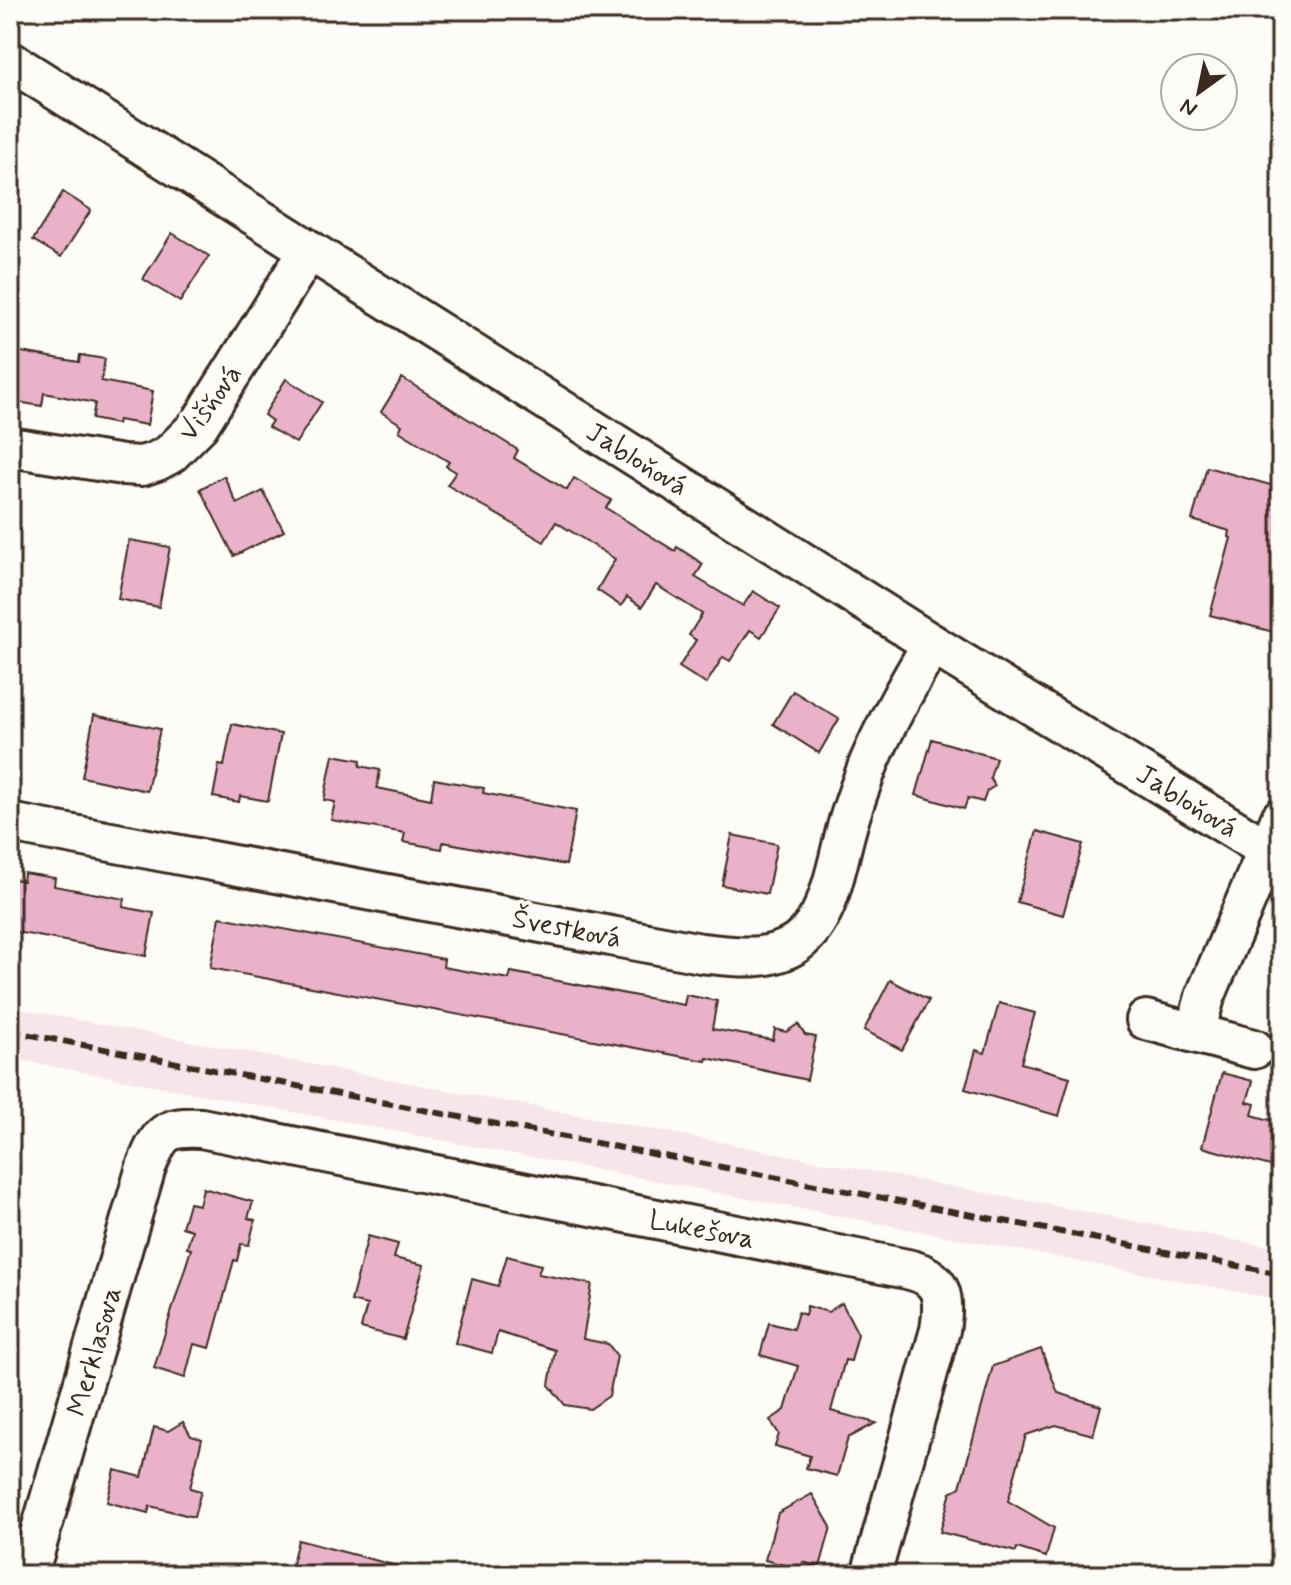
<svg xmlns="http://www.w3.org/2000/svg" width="1291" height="1585" font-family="Mynerve,sans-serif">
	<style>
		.built { fill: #f7e6e9 }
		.building { fill: #e9b2c8; stroke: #3b2a1e; stroke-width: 2 }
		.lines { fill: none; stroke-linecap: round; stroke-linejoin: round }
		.minor-casing { stroke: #3b2a1e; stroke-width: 44 }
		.minor { stroke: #fdfcf7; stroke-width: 38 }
		.rail { stroke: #3b2a1e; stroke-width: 6; stroke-dasharray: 12 6; stroke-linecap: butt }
		.labels { text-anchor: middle; stroke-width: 8; stroke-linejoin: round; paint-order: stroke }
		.street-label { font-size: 28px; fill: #3b2a1e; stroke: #fdfcf7 }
	</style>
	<rect width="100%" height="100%" fill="#fdfcf7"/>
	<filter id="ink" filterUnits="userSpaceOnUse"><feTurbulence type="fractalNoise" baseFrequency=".0125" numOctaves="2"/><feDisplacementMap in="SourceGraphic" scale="16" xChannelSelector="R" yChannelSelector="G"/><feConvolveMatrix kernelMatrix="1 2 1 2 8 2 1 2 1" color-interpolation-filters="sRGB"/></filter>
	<g filter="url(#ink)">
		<!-- built -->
		<path class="built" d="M10,1007L1281,1249V1300L10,1058Z"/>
		<!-- building -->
		<g class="building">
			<path d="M63,192L91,210L61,257L33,240Z"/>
			<path d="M172,233L209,256L180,302L143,279Z"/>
			<path d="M10,350L79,362L80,355L105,359L101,381L153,391L147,425L118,420L117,424L92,419L95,403L44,393L42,406L10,401Z"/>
			<path d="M402,378L518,450L514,458L567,490L574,478L611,500L606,508L675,551L677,547L703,564L695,577L743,606L753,591L780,608L761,637L750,630L730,661L723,657L706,684L679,667L696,640L689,635L702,614L656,585L642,607L627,597L621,606L597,590L615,559L556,522L544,542L447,485L456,472L446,466L449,462L399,431L402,425L381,412Z"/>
			<path d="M286,379L322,402L296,443L268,427L272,421L264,415Z"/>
			<path d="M1207,467L1281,488V634L1210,615L1231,538L1229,537L1230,531L1192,520Z"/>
			<path d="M224,476L237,504L263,491L284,531L234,556L200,489Z"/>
			<path d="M129,540L170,547L159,607L118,599Z"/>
			<path d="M793,691L839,719L819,753L773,724Z"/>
			<path d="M94,715L160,729L147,791L82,777Z"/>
			<path d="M232,724L281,734L268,801L240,796L239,802L213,797L219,765L224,766Z"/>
			<path d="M932,739L996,758L990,778L995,786L987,791L983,802L968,798L964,809L916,795Z"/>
			<path d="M333,755L361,760L360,766L380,770L377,788L431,799L434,779L484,788L483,793L576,811L566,865L443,842L442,849L403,842L405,833L331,820L335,802L324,800Z"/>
			<path d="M1037,831L1083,844L1063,915L1017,902Z"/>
			<path d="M732,835L777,844L767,894L722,885Z"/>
			<path d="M24,873L55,878L54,886L125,899L123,907L154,913L146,956L10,931V878L23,881Z"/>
			<path d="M220,917L444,959L443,967L509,979L511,972L684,1005L686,995L717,1001L712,1029L773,1040L775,1029L786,1032L798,1024L805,1035L816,1037L807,1080L707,1058L706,1061L210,968Z"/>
			<path d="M890,980L929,1000L902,1050L864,1030Z"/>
			<path d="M999,1003L1035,1013L1021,1063L1070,1077L1059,1116L965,1089L976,1050L985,1053Z"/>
			<path d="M1222,1073L1253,1081L1247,1102L1255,1104L1252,1115L1281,1123V1169L1202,1147Z"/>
			<path d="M203,1188L253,1202L248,1218L255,1220L249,1245L241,1244L237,1261L234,1260L210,1348L194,1344L185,1378L154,1368L191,1249L187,1248L192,1230L182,1227L189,1203L199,1205Z"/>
			<path d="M368,1236L398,1244L394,1258L424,1265L403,1339L361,1328L367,1305L351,1301Z"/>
			<path d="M507,1256L541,1265L538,1274L592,1284L583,1339L608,1344L617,1356L609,1396L590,1409L565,1405L549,1385L555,1350L498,1332L492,1353L455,1343L472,1279L498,1286Z"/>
			<path d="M842,1303L858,1334L851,1361L845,1360L831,1411L876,1423L848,1438L837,1476L806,1468L810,1456L775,1446L779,1434L770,1420L785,1410L798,1366L760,1355L769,1323L793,1329L798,1312L805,1315L807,1306L828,1312Z"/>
			<path d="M1041,1349L1058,1393L1101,1406L1093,1435L1056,1425L1026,1435L1008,1501L1054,1528L1046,1557L1017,1548L1016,1552L940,1532L951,1492L960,1487L993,1366Z"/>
			<path d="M183,1422L191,1436L202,1439L190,1488L201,1491L194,1517L150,1506L148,1513L107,1502L115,1470L142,1477L154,1427L168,1431Z"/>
			<path d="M812,1494L831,1527L820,1567L803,1562L801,1570L765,1560L778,1513Z"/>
			<path d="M298,1540L397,1566L396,1575H289Z"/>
		</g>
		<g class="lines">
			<!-- minor casing -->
			<g class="minor-casing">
				<g id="minor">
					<path d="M10,61L932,644L1281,858"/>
					<path d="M10,447L123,465L142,466L157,461L170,454L199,425L309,250"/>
					<path d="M10,823L701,953C732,956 769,963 797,943C831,918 836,864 847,827C853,805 861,784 869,763C887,721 909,683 932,644"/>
					<path d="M1146,1020L1254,1049"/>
					<path d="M1195,1033L1205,997L1281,818"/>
					<path d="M28,1575L146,1167C160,1133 164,1126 201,1128L907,1269C944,1277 945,1298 940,1330L871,1575"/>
				</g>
			</g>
			<!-- minor -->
			<use href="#minor" class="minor"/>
			<!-- rail -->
			<path class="rail" d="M10,1031L1281,1274"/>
		</g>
	</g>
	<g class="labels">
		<!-- street labels -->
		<g class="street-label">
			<text transform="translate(209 402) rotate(-54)" y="10">Višňová</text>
			<text transform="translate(638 458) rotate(32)" y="10">Jabloňová</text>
			<text transform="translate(1188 800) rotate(32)" y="10">Jabloňová</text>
			<text transform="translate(567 927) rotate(11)" y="10">Švestková</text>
			<text transform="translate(702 1228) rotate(11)" y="10">Lukešova</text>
			<text transform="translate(93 1351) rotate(-74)" y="10">Merklasova</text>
		</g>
	</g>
	<!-- margin -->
	<rect width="1291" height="1585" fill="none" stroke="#fdfcf7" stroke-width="40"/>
	<rect x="20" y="20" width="1251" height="1545" fill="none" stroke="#3b2a1e" stroke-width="3" filter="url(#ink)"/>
	<!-- north arrow -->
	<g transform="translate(1199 92) rotate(213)"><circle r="38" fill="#fdfcf7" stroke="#afa8a0" stroke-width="2"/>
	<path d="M0-6L14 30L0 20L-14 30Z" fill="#3b2a1e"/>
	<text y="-12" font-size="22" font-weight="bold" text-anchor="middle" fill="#3b2a1e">N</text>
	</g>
</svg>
